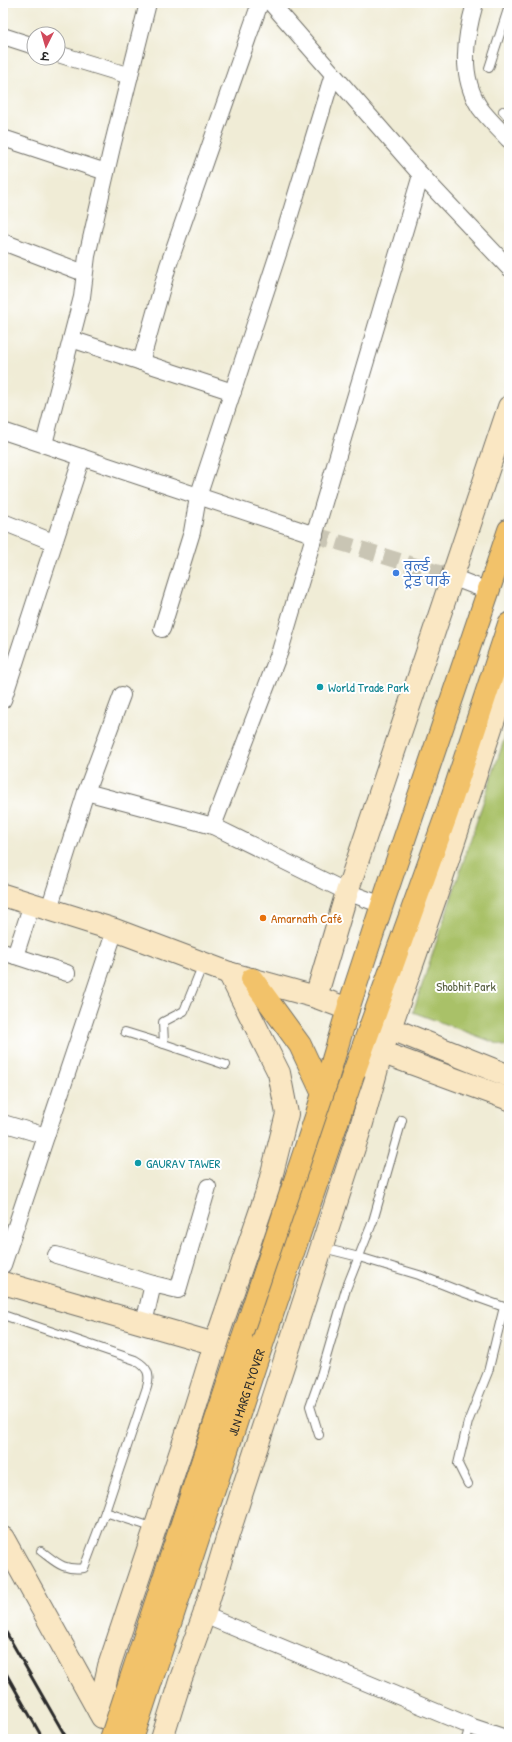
<svg xmlns="http://www.w3.org/2000/svg" width="512" height="1742" font-family="'Patrick Hand','Playpen Sans Deva',sans-serif">
	<style>
		.green { fill: #a9c167; stroke: #6a7649 }
		.lines { fill: none; stroke-linecap: round; stroke-linejoin: round }
		.street-tunnel { stroke: #c9c5b4; stroke-width: 16; stroke-dasharray: 16 8; stroke-linecap: butt }
		.lane-casing { stroke: #706f67; stroke-width: 10 }
		.street-casing { stroke: #706f67; stroke-width: 18 }
		.secondary-casing { stroke: #706f67; stroke-width: 24 }
		.primary-casing { stroke: #706f67; stroke-width: 24 }
		.lane { stroke: #fff; stroke-width: 8 }
		.street { stroke: #fff; stroke-width: 16 }
		.secondary { stroke: #fae7c3; stroke-width: 22 }
		.primary { stroke: #f2c26a; stroke-width: 22 }
		.rail { stroke: #2b2b2b; stroke-width: 3 }
		.primary-bridge-casing { stroke: #706f67; stroke-width: 24; stroke-linecap: butt }
		.primary-bridge { stroke: #f2c26a; stroke-width: 22 }
		.shop-dot { fill: #3f7fe0; stroke: #fff; stroke-width: 1.5 }
		.culture-dot { fill: #0f9aa8; stroke: #fff; stroke-width: 1.5 }
		.food-dot { fill: #e8710a; stroke: #fff; stroke-width: 1.5 }
		.labels { text-anchor: middle; stroke-width: 4; stroke-linejoin: round; paint-order: stroke }
		.shop-label { font-size: 13px; fill: #366cbe; stroke: #fff; text-anchor: start }
		.culture-label { font-size: 13px; fill: #0d838f; stroke: #fff; text-anchor: start }
		.food-label { font-size: 13px; fill: #c56008; stroke: #fff; text-anchor: start }
		.park-label { font-size: 13px; fill: #576040; stroke: #fff }
		.street-label { font-size: 13px; fill: #2b2b2b; stroke: #fff }
	</style>
	<rect width="100%" height="100%" fill="#fff"/>
	<filter id="ink" filterUnits="userSpaceOnUse"><feTurbulence type="fractalNoise" baseFrequency=".025" numOctaves="2"/><feDisplacementMap in="SourceGraphic" scale="8" xChannelSelector="R" yChannelSelector="G"/><feConvolveMatrix kernelMatrix="1 2 1 2 8 2 1 2 1" color-interpolation-filters="sRGB"/></filter>
	<filter id="wash" filterUnits="userSpaceOnUse"><feTurbulence type="fractalNoise" baseFrequency=".012" numOctaves="4" result="noise"/><feDisplacementMap in="SourceGraphic" scale="16" xChannelSelector="R" yChannelSelector="G"/><feGaussianBlur stdDeviation="0.9" result="paint"/><feColorMatrix in="noise" values="0 0 0 0 0 0 0 0 0 0 0 0 0 0 0 0 0 1.4 0 .05"/><feComposite in="paint" operator="in"/></filter>
	<g filter="url(#wash)">
		<rect width="100%" height="100%" fill="#f0ecd6"/>
		<!-- green -->
		<path class="green" d="M509,725V1048L413,1012Z"/>
	</g>
	<g filter="url(#ink)">
		<g class="lines">
			<!-- street-tunnel -->
			<path class="street-tunnel" d="M315,535L452,577"/>
			<!-- lane casing -->
			<g class="lane-casing">
				<g id="lane">
					<path d="M489,68L509,6"/>
					<path d="M503,111L509,118"/>
					<path d="M203,964L184,1011L163,1022L164,1044L226,1065"/>
					<path d="M125,1032L164,1044"/>
					<path d="M323,1248L359,1257L419,1275L462,1292L504,1307L488,1372L468,1422L458,1464L468,1484"/>
					<path d="M3,1315L135,1360C147,1367 151,1373 147,1387L105,1512"/>
					<path d="M319,1435L310,1406L321,1375L346,1289L373,1221L402,1120"/>
					<path d="M41,1551C56,1562 63,1571 84,1568L105,1512L155,1528"/>
					<path d="M466,1739L470,1726"/>
				</g>
			</g>
			<!-- street casing -->
			<g class="street-casing">
				<g id="street">
					<path d="M271,3L421,175L509,268"/>
					<path d="M475,3C465,38 459,76 480,108C488,119 500,130 509,140"/>
					<path d="M3,36L34,46"/>
					<path d="M58,54L130,76"/>
					<path d="M3,138L106,172"/>
					<path d="M3,242L84,273"/>
					<path d="M71,339L233,392"/>
					<path d="M141,362L168,266L260,3"/>
					<path d="M3,431L315,535"/>
					<path d="M44,444L82,297L87,256L112,147L148,3"/>
					<path d="M3,522L53,542"/>
					<path d="M452,577L488,591"/>
					<path d="M162,629L192,532L198,497L279,251L333,74"/>
					<path d="M3,700L82,457"/>
					<path d="M86,792L213,826L280,651L421,175"/>
					<path d="M213,826L347,892L382,905"/>
					<path d="M49,909L86,792L122,695"/>
					<path d="M3,952L67,973"/>
					<path d="M15,956L32,904"/>
					<path d="M3,1123L46,1136"/>
					<path d="M56,1255L153,1284"/>
					<path d="M3,1265L115,930"/>
					<path d="M144,1323L153,1284L178,1290L208,1187"/>
					<path d="M204,1615L470,1726L509,1739"/>
				</g>
			</g>
			<!-- secondary casing -->
			<g class="secondary-casing">
				<g id="secondary">
					<path d="M3,895L115,930L229,973L316,997L348,1009"/>
					<path d="M316,997L347,892L509,407"/>
					<path d="M377,1023L509,1076"/>
					<path d="M367,1047L509,1099"/>
					<path d="M3,1283L229,1348"/>
					<path d="M3,1538L102,1717"/>
					<path d="M99,1711L109,1666L192,1418L215,1344L268,1189L287,1114L279,1073L229,973"/>
					<path d="M162,1739L180,1681L204,1615L228,1535L362,1123L381,1054L437,893L509,673"/>
				</g>
			</g>
			<!-- primary casing -->
			<g class="primary-casing">
				<g id="primary">
					<path d="M252,979L300,1045L323,1094"/>
					<path d="M354,1072L447,813L509,624"/>
					<path d="M242,1341L316,1117L348,1009L382,905L509,530"/>
				</g>
			</g>
			<!-- lane -->
			<use href="#lane" class="lane"/>
			<!-- street -->
			<use href="#street" class="street"/>
			<!-- secondary -->
			<use href="#secondary" class="secondary"/>
			<!-- primary -->
			<use href="#primary" class="primary"/>
			<!-- rail -->
			<g class="rail">
				<path d="M3,1627L67,1739"/>
				<path d="M3,1668L43,1739"/>
			</g>
			<!-- primary-bridge casing -->
			<g class="primary-bridge-casing">
				<g id="primary-bridge">
					<path d="M111,1739L242,1341"/>
					<path id="s1" d="M132,1739L255,1365L354,1072"/>
				</g>
			</g>
			<!-- primary-bridge -->
			<use href="#primary-bridge" class="primary-bridge"/>
		</g>
	</g>
	<!-- markers -->
	<circle class="shop-dot" cx="396" cy="573" r="4"/>
	<g class="culture-dot">
		<circle cx="320" cy="687" r="4"/>
		<circle cx="138" cy="1163" r="4"/>
	</g>
	<circle class="food-dot" cx="263" cy="918" r="4"/>
	<g class="labels">
		<!-- shop labels -->
		<g class="shop-label">
			<text x="404" y="571">वर्ल्ड<tspan x="404" dy="15">ट्रेड पार्क</tspan></text>
		</g>
		<!-- culture labels -->
		<g class="culture-label">
			<text x="328" y="692">World Trade Park</text>
			<text x="146" y="1168">GAURAV TAWER</text>
		</g>
		<!-- food labels -->
		<g class="food-label">
			<text x="271" y="923">Amarnath Café</text>
		</g>
		<!-- park labels -->
		<g class="park-label">
			<text x="466" y="991">Shobhit Park</text>
		</g>
		<!-- street labels -->
		<g class="street-label">
			<text dy="5" stroke="none"><textPath href="#s1" startOffset="365">JLN MARG FLYOVER</textPath></text>
		</g>
	</g>
	<!-- margin -->
	<rect width="512" height="1742" fill="none" stroke="#fff" stroke-width="16"/>
	<!-- north arrow -->
	<g transform="translate(46 46) rotate(185)"><circle r="19" fill="#ffffff" stroke="#aaaaaa"/>
	<path d="M0-3L7 15L0 10L-7 15Z" fill="#d1495b"/>
	<text y="-6" font-size="11" font-weight="bold" text-anchor="middle" fill="#2b2b2b">उ</text>
	</g>
</svg>
